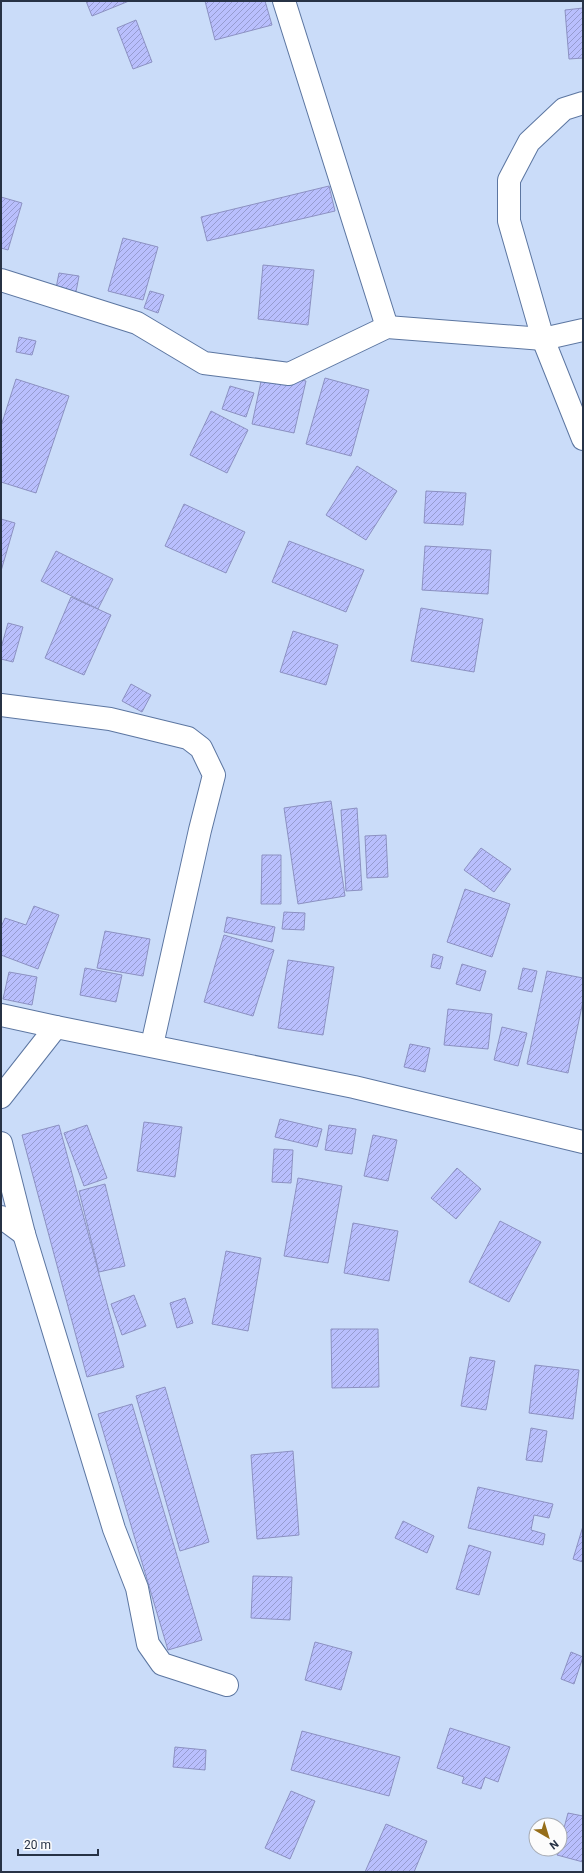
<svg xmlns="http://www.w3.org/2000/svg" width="584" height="1873" font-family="Roboto,sans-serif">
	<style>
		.building { fill: url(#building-hatch); stroke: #8c91c2 }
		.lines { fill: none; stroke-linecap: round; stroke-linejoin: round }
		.minor-casing { stroke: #5c76a1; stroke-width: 24 }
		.minor { stroke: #fff; stroke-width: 22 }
	</style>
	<defs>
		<pattern id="building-hatch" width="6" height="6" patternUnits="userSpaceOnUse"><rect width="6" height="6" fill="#b9bffd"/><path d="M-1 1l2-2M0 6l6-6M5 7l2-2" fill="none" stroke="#969ccf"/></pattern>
	</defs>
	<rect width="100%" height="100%" fill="#cadcf9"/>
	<!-- building -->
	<g class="building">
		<path d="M86,1H129L92,16Z"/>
		<path d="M205,1H265L272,25L215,40Z"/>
		<path d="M583,8V58L569,59L565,10Z"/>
		<path d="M136,20L152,62L133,69L117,28Z"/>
		<path d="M329,186L335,211L207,241L201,217Z"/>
		<path d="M1,197L22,203L8,250L1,248Z"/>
		<path d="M123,238L158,247L143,300L108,291Z"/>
		<path d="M263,265L314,270L308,325L258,319Z"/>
		<path d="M59,273L79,276L75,297L55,293Z"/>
		<path d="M150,291L164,295L158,313L144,308Z"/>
		<path d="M19,337L36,341L32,355L16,352Z"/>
		<path d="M263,372L306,381L294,433L252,424Z"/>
		<path d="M325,378L369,390L351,456L306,444Z"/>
		<path d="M16,379L69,396L36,493L1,482V426Z"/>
		<path d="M230,386L254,393L246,417L222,409Z"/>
		<path d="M211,411L248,430L227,473L190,455Z"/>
		<path d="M357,466L397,491L366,540L326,515Z"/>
		<path d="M426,491L466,493L463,525L424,523Z"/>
		<path d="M184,504L245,532L226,573L165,546Z"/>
		<path d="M1,519L15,523L1,571Z"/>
		<path d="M289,541L364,570L346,612L272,582Z"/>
		<path d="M425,546L491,550L488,594L422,590Z"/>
		<path d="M56,551L113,579L98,609L41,581Z"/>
		<path d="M71,597L111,615L84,675L45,658Z"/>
		<path d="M421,608L483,619L474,672L411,661Z"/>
		<path d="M8,623L23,627L13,662L1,659V648Z"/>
		<path d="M293,631L338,645L326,685L280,672Z"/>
		<path d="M131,684L151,695L142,712L122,701Z"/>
		<path d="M331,801L345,896L298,904L284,808Z"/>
		<path d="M357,808L362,890L346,891L341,810Z"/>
		<path d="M386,835L388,877L367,878L365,836Z"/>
		<path d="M481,848L511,869L494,892L464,870Z"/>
		<path d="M262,855H281V904H261Z"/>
		<path d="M465,889L510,904L492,957L447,942Z"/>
		<path d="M34,906L59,915L38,969L1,955V927L5,918L26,925Z"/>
		<path d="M284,912L305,913L304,930L282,929Z"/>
		<path d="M227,917L275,927L272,942L224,932Z"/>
		<path d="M105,931L150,939L143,976L97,968Z"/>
		<path d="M224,935L274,950L253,1016L204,1002Z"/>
		<path d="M433,954L443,957L440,969L431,967Z"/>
		<path d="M288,960L334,967L323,1035L278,1028Z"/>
		<path d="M462,964L486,971L480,991L456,984Z"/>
		<path d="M85,968L122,975L116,1002L80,995Z"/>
		<path d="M523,968L537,971L532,992L518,989Z"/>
		<path d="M547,971L583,978V1001L568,1073L527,1064Z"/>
		<path d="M9,972L37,977L32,1005L3,999Z"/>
		<path d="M448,1009L492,1014L488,1049L444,1045Z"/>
		<path d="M502,1027L527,1033L518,1066L494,1060Z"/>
		<path d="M410,1044L430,1048L425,1072L404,1067Z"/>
		<path d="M280,1119L322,1129L317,1147L275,1137Z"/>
		<path d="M144,1122L182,1127L175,1177L137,1171Z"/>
		<path d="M59,1125L124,1367L87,1377L22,1135Z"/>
		<path d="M87,1125L107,1178L84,1186L64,1133Z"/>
		<path d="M329,1125L356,1129L352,1154L325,1150Z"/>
		<path d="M373,1135L397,1140L388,1181L364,1176Z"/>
		<path d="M274,1149L293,1150L291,1183L272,1182Z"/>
		<path d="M457,1168L481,1189L456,1219L431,1198Z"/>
		<path d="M298,1178L342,1186L328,1263L284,1256Z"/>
		<path d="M105,1184L125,1266L99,1272L79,1191Z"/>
		<path d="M500,1221L541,1242L509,1302L469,1282Z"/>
		<path d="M353,1223L398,1231L389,1281L344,1273Z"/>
		<path d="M226,1251L261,1258L248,1331L212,1324Z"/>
		<path d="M134,1295L146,1326L122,1335L111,1304Z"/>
		<path d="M185,1298L193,1323L177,1328L170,1303Z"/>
		<path d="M331,1329H378L379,1387L332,1388Z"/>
		<path d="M470,1357L495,1361L486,1410L461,1406Z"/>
		<path d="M535,1365L579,1370L573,1419L529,1413Z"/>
		<path d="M165,1387L209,1542L180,1551L136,1396Z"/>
		<path d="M132,1404L202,1640L168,1650L98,1414Z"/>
		<path d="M531,1428L547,1431L542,1462L526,1460Z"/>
		<path d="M293,1451L299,1535L257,1539L251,1455Z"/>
		<path d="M478,1487L553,1504L549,1518L534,1515L531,1530L545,1534L543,1545L468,1528Z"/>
		<path d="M403,1521L434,1536L427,1553L395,1538Z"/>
		<path d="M583,1526V1562L573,1559Z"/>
		<path d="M469,1545L491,1552L479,1595L456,1589Z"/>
		<path d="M253,1576L292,1577L290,1620L251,1618Z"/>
		<path d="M315,1642L352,1652L341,1690L305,1680Z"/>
		<path d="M571,1652L583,1657L574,1684L561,1679Z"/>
		<path d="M450,1728L510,1747L498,1782L485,1777L481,1789L462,1783L464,1777L437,1768Z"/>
		<path d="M302,1731L400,1757L389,1796L291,1770Z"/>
		<path d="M175,1747L206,1750L205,1770L173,1767Z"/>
		<path d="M291,1791L315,1801L290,1859L265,1848Z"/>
		<path d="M568,1813L583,1816V1862L557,1855L558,1849H560V1843Z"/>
		<path d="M386,1824L427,1841L414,1872H365Z"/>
	</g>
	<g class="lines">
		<!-- minor casing -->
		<g class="minor-casing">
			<g id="minor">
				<path d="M284,1L387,327"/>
				<path d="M583,103L564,109L529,142L509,180V221L543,339L583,439"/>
				<path d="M1,280L137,323L204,363L289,374L387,327L543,339L583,330"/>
				<path d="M1,705L110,719L188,738L201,748L214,775L200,830L152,1045"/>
				<path d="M1,1015L56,1027"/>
				<path d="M1,1097L56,1027L354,1087L583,1142"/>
				<path d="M1,1143L24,1234L114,1529L137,1588L148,1644L162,1664L227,1685"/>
				<path d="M1,1217L24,1234"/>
			</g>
		</g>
		<!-- minor -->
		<use href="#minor" class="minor"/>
	</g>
	<!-- border -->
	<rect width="584" height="1873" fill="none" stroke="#273245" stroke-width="4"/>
	<!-- north arrow -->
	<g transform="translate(548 1837) rotate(142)"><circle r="19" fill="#fcfcfc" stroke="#a7abb3"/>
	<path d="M0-3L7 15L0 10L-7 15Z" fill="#966e19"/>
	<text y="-6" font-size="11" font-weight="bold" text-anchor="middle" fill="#273245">N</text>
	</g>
	<!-- scale -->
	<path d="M18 1849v6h80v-6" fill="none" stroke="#273245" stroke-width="2"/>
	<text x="24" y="1849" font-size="12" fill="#273245" stroke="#fcfcfc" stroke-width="3" paint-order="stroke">20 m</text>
</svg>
